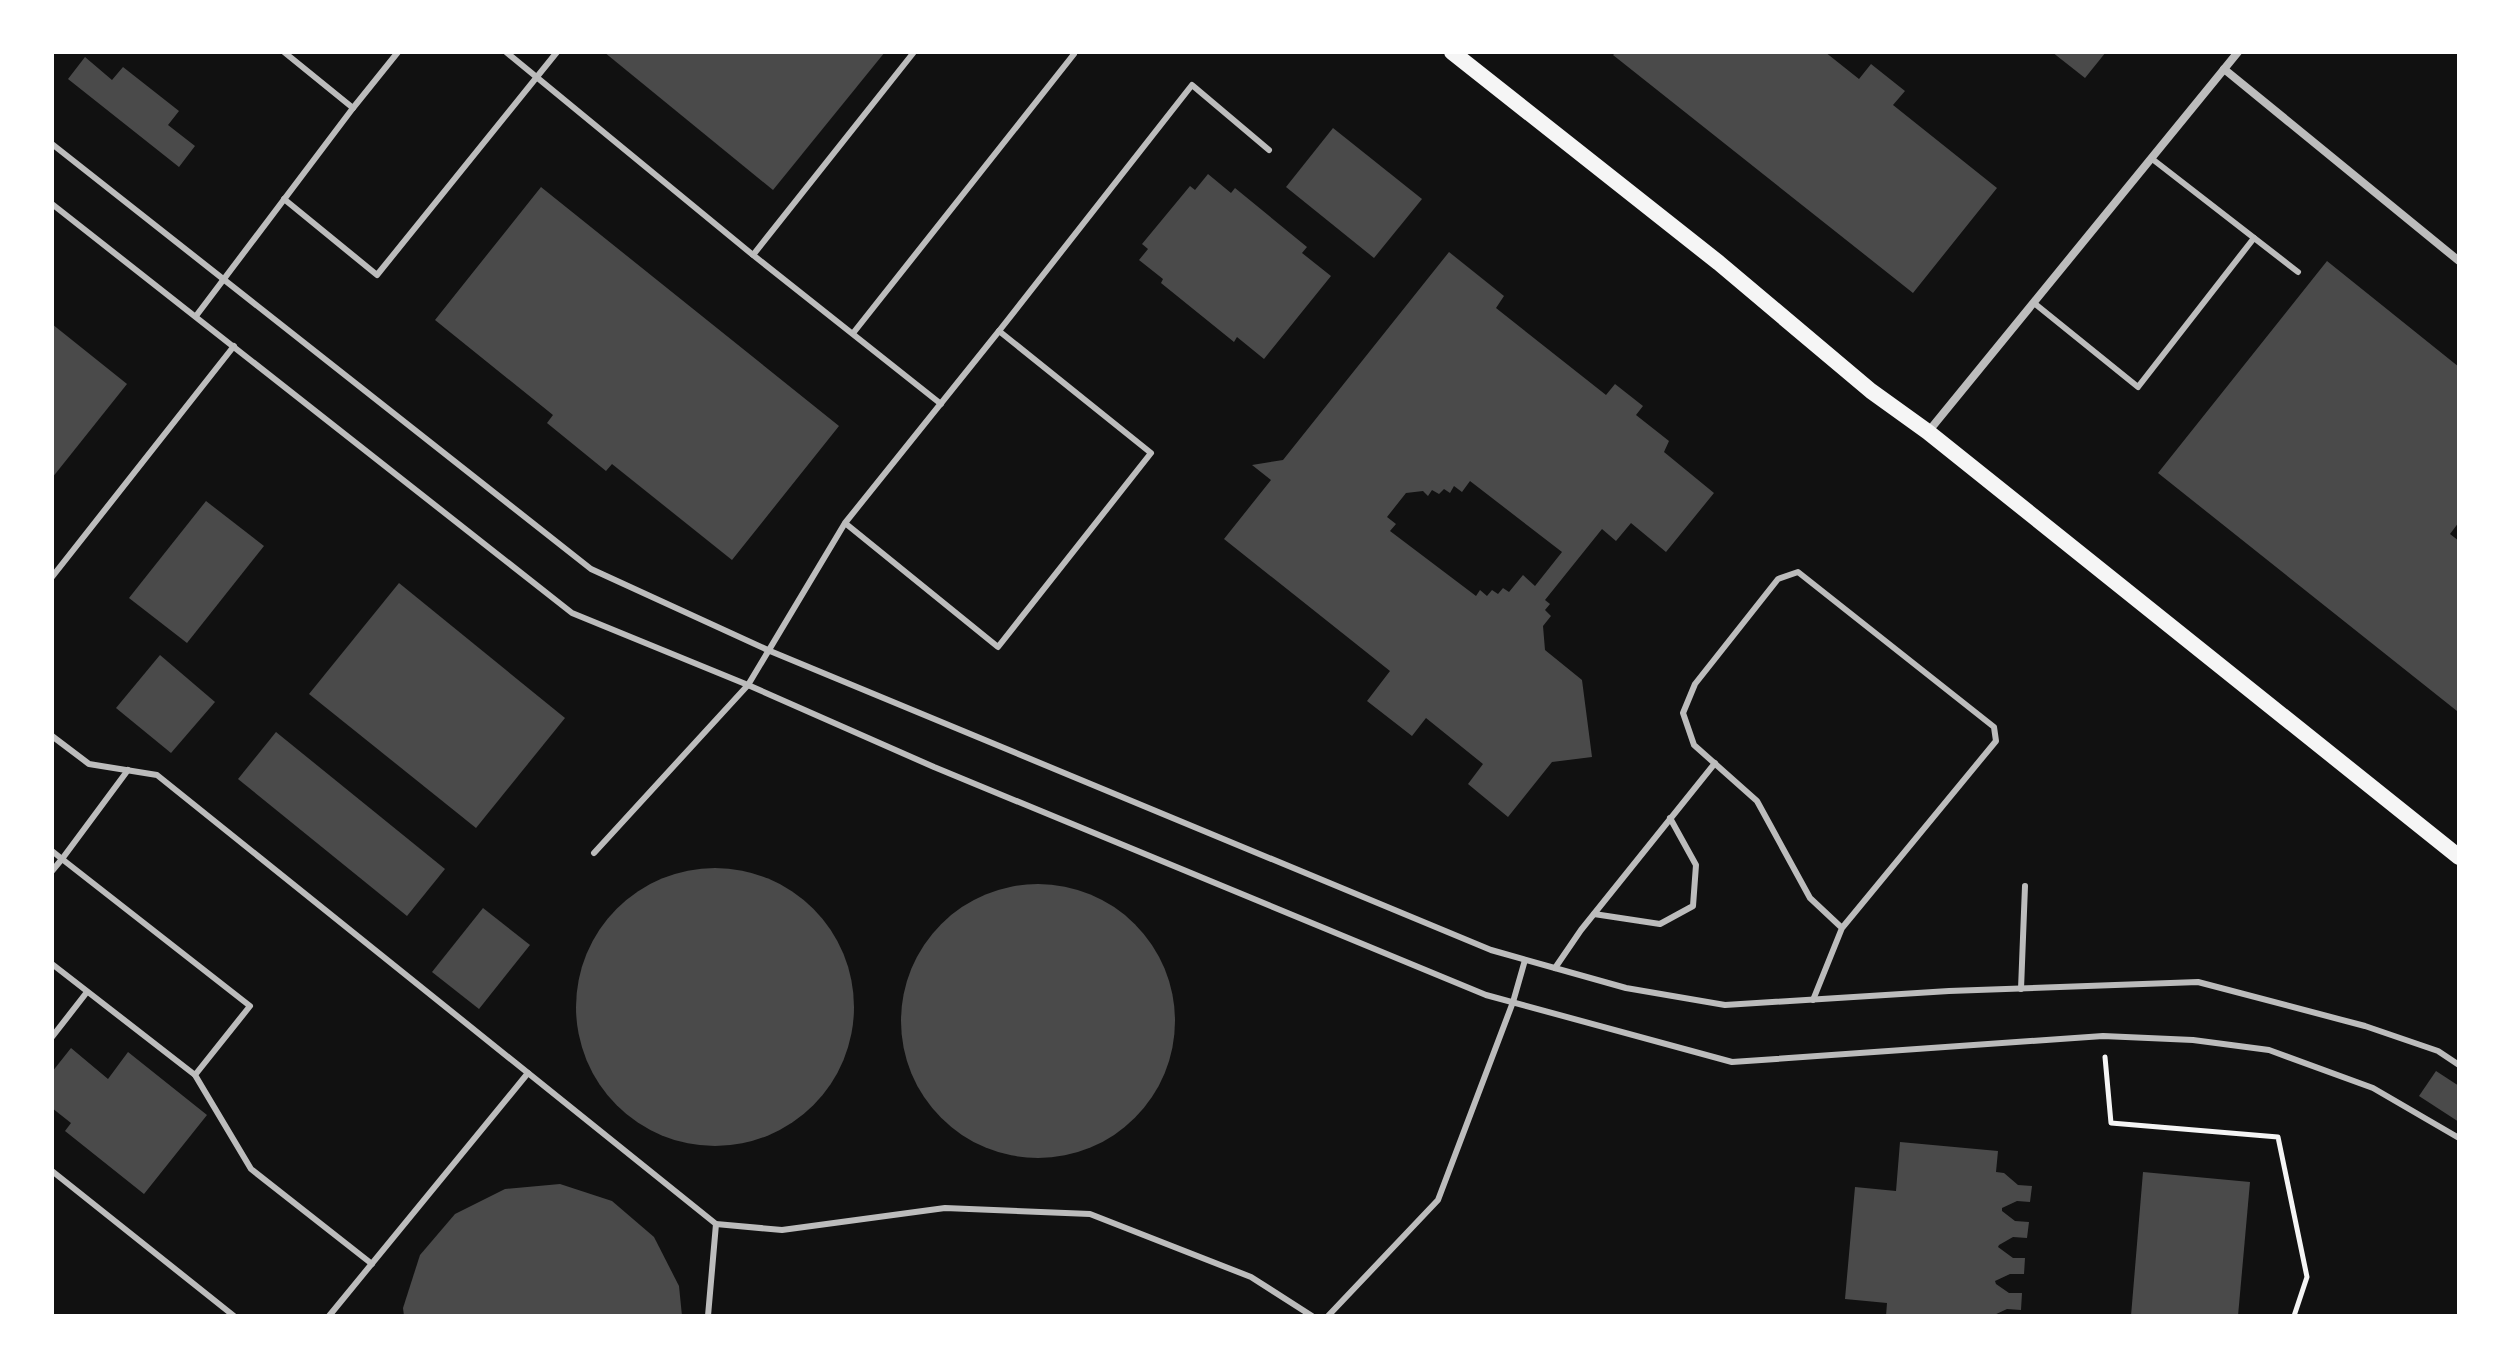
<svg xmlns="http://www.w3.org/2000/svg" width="2511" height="1368" font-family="Cabin,sans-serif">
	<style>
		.building { fill: #4a4a4a; fill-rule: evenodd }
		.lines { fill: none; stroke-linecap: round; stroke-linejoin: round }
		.path { stroke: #f5f5f5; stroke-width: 5 }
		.service { stroke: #bcbcbc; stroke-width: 6 }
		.minor { stroke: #bcbcbc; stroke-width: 8 }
		.secondary { stroke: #f5f5f5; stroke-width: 16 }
	</style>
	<rect width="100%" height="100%" fill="#111"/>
	<!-- building -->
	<g class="building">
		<path d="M604,52H885L773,190Z"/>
		<path d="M1616,52H1825L1859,79L1871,64L1905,91L1893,105L1997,188L1913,293L1613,55Z"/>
		<path d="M2052,52H2106L2085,78Z"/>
		<path d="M85,57L112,80L123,67L179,111L168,125L195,146L179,167L68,79Z"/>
		<path d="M1333,128L1422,199L1374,258L1286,187Z"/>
		<path d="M1208,174L1231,193L1235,188L1307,247L1302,253L1331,276L1264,359L1237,337L1234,342L1161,283L1163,279L1139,260L1148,249L1142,244L1190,186L1195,190Z"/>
		<path d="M541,187L839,426L732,560L612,464L606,471L547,423L553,415L435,320Z"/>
		<path d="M1449,252L1504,296L1496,308L1606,395L1615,384L1643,406L1636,415L1669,441L1664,452L1714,493L1666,552L1631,523L1616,541L1602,529L1545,600L1550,604L1545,610L1551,616L1543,626L1545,650L1582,680L1592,757L1552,762L1508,817L1468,784L1483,764L1426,718L1412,736L1367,701L1390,671L1224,539L1271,480L1252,465L1283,460ZM1470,481L1562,552L1535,586L1523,575L1509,592L1503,588L1498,594L1492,590L1487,596L1480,590L1476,596L1390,531L1396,524L1387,517L1406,493L1423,491L1428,496L1432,490L1439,494L1444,489L1450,493L1454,486L1462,492Z"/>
		<path d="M2327,261L2459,367V522L2450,534L2459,541L2457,711L2158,473Z"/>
		<path d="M52,324L127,384L52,478Z"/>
		<path d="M206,501L264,546L187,643L129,598Z"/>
		<path d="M399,583L565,718L476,828L309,694Z"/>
		<path d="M160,655L215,702L171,753L116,708Z"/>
		<path d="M276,732L445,869L407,916L238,779Z"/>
		<circle cx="715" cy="1007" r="139"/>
		<circle cx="1038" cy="1021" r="137"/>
		<path d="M483,908L530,945L479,1009L432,972Z"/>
		<path d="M71,1048L108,1079L128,1052L207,1115L144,1194L65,1131L71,1123L52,1108V1072Z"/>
		<path d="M2436,1071L2459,1086V1122L2419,1096Z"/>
		<path d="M1900,1142L1998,1151L1996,1172L2004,1173L2018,1185L2032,1186L2030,1202L2017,1201L2002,1208V1211L2015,1221L2029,1222L2027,1238L2013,1237L1999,1245L1998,1247L2013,1258H2025L2024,1274H2010L1995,1281L1996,1284L2009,1293H2022L2021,1310L2007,1309L1992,1316H1886L1887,1303L1845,1299L1855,1187L1896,1191Z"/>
		<path d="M2143,1172L2250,1182L2238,1316H2131Z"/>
		<path d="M560,1184L612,1201L654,1237L679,1286L682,1316H404L403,1308L420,1255L455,1214L505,1189Z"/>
	</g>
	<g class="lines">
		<!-- path -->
		<path class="path" d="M2105,1057L2111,1123L2278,1137L2307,1277L2294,1316"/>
		<!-- service -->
		<g class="service">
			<path d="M284,52L353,108"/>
			<path d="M506,52L753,255L941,404"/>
			<path d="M52,144L591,569L770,651L1491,950L1626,988L1725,1005L1949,991L2198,982L2365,1026L2438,1051L2459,1065"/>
			<path d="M2151,158L2298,272"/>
			<path d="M284,199L377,275L557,52"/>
			<path d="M52,204L572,613L748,685L934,767L1486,995L1732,1062L2103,1036L2193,1040L2269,1050L2373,1088L2459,1138"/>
			<path d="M753,255L914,52"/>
			<path d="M2034,303L2138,387L2254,238"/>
			<path d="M196,316L353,108L398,52"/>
			<path d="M999,331L1192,85L1269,150"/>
			<path d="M854,332L1074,54L1072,52"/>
			<path d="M52,577L234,346"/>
			<path d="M52,736L89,764L157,775L716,1224L782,1230L945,1208L1090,1214L1251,1277L1312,1316"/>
			<path d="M52,851L62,859L52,871"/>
			<path d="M594,853L748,685L845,523L999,331L1151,453L998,647L845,523"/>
			<path d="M1594,914L1660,924L1693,906L1696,865L1670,818"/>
			<path d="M52,964L195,1075L250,1006L62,859L128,770"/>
			<path d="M1555,968L1581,930L1715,763"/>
			<path d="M2021,989L2025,886"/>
			<path d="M1813,1000L1842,928L1810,898L1757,801L1694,745L1683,713L1695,684L1778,579L1798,572L1994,727L1996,741L1842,928"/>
			<path d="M52,1037L87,992"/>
			<path d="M195,1075L251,1169L372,1264"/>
			<path d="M52,1171L234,1316"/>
			<path d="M329,1316L528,1073"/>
			<path d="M708,1316L716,1224"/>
			<path d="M1328,1316L1438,1200L1513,1002L1525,960"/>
		</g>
		<!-- minor -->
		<g class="minor">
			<path d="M2224,69L2459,261"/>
			<path d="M1928,432L2238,52"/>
		</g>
		<!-- secondary -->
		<path class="secondary" d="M1452,52L1719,263L1871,391L1928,432L2459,857"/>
	</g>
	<!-- border -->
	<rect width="2511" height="1368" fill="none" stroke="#ffffff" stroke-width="108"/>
</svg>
